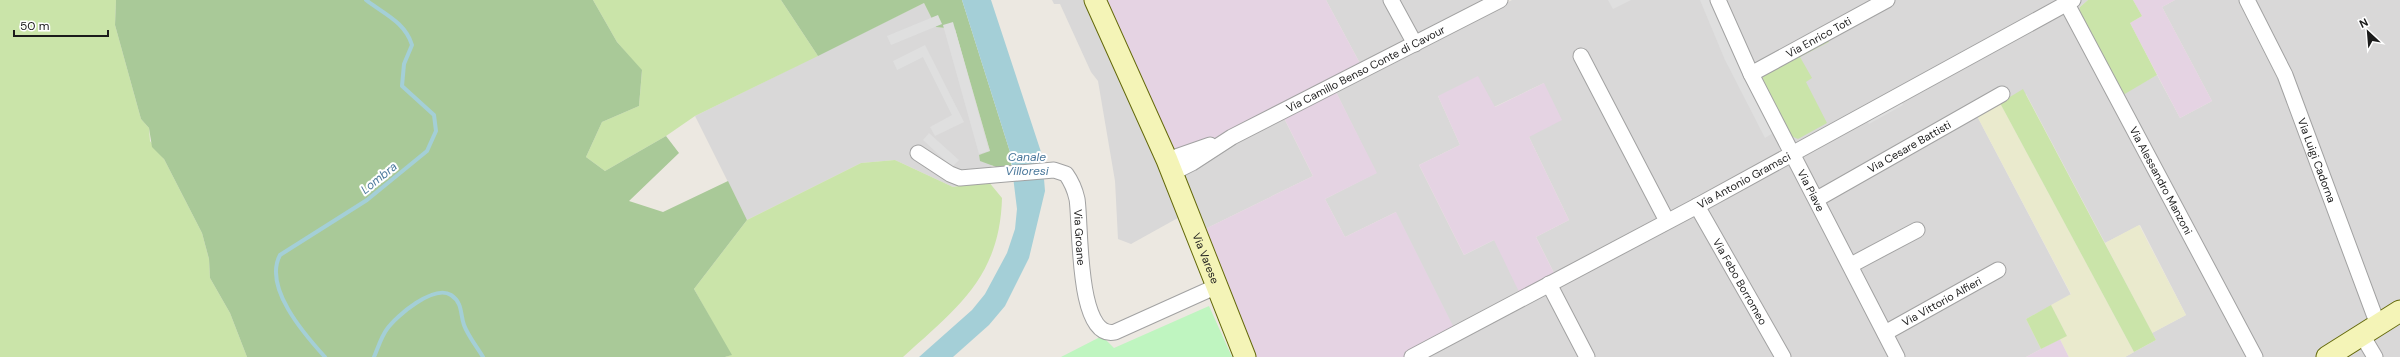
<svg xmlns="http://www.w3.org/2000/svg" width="2400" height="357" font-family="'DM Sans',sans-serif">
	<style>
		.residential { fill: #d9d8d8; fill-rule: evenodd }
		.industrial { fill: #e5d3e3 }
		.farmland { fill: #eaeacd }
		.grass { fill: #cae4a9 }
		.forest { fill: #a9c998 }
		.park { fill: #bff5c0 }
		.parking { fill: #dfdfdf }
		.water { fill: #a4cfd7 }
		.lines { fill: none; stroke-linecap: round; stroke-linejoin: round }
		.stream { stroke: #a4cfd7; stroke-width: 4 }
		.street-casing { stroke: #a2a2a2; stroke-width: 17 }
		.secondary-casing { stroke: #64690b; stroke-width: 23 }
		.street { stroke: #fff; stroke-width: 15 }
		.secondary { stroke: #f4f4b7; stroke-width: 21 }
		.labels { text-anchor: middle; stroke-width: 4; stroke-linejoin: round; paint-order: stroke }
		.street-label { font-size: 11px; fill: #1b1b1b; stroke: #fff }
		.water-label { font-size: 12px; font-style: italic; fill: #4c799c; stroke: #fff }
	</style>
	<rect width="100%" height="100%" fill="#ece8e1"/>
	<!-- residential -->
	<g class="residential">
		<path d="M1052,0H1093L1185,214L1131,244L1118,239L1115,181L1098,81L1091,72L1060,4H1054Z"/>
		<path d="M1326,0H1498L1363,69Z"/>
		<path d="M1512,0H2088L2080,7L2123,94L2157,75L2180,118L2212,101L2162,7L2175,0H2241L2301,125L2370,328L2321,357H2125L2156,340L2152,333L2186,315L2140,225L2105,243L2026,94L1977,116L2071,295L2026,319L2041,349L2026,357H1410L1396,212L1345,237L1325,199L1376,173L1335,90ZM1544,83L1529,137L1569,220L1536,237L1556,277L1494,240L1464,255L1419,165L1460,145L1438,96L1494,107Z"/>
		<path d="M2249,0H2400V310L2377,324Z"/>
		<path d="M924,3L936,27L955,29L990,152L979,155L981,161L992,164L988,181L953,187L895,160L861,163L747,220L695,116Z"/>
		<path d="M1283,116L1313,176L1199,232L1179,177L1237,140Z"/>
		<path d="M2400,318V357H2339Z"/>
	</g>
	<!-- industrial -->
	<g class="industrial">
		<path d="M1100,0H1326L1363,69L1219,137L1170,157Z"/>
		<path d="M2133,0H2175L2162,7L2212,101L2180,118L2130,23L2142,16Z"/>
		<path d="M1478,76L1495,107L1544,83L1562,120L1529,137L1569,220L1536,237L1556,277L1521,296L1494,240L1464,255L1419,165L1460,145L1438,96Z"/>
		<path d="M1335,90L1377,173L1325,199L1345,237L1396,212L1456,332L1410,357H1249L1199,232L1313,176L1283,116Z"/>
		<path d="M2060,339L2069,357H2026Z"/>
	</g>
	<!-- farmland -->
	<g class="farmland">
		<path d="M2000,103L2134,352L2125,357H2069L2060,339L2067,336L2051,305L2071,294L1977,116Z"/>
		<path d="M2139,225L2186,315L2152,333L2105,243Z"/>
	</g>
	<!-- grass -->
	<g class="grass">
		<path d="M0,0H116L115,25L141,119L149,128L150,141L164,159L202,233L209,259L210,278L230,313L247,357H0Z"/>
		<path d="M593,0H781L818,56L695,116L666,136L605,171L586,157L602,122L639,106L642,71L617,42Z"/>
		<path d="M2088,0H2133L2142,16L2130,23L2157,75L2123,95L2079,13L2080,7Z"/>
		<path d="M1828,39L1829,42L1800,57L1812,78L1806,82L1827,123L1798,139L1791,136L1762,80L1764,72Z"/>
		<path d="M2023,89L2156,340L2134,352L2000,103Z"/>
		<path d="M895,160L953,187L988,181L1002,198C1000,277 957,308 903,357H725L731,355L694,289L747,220L861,163Z"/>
		<path d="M2051,305L2067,336L2041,349L2026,319Z"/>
	</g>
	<!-- forest -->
	<g class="forest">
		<path d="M116,0H593L617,42L642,70L639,106L602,122L586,157L605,171L666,136L679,153L629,201L663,212L728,181L747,220L694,289L732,355L725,357H247L230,313L210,278L209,259L202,233L164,159L152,147L149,128L141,119L115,25Z"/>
		<path d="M781,0H962L1010,152L1011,165L999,168L980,161L979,155L990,151L955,29L936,27L924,3L818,56Z"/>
	</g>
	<!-- park -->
	<path class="park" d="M1209,306L1232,357H1061L1102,336L1114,348Z"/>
	<!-- parking -->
	<g class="parking">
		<path d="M1608,0H1631L1613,9Z"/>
		<path d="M1700,0H1709L1741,70L1773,133L1765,138L1725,60Z"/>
		<path d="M938,15L942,24L891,45L887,36Z"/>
		<path d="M953,22L989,151L979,154L943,25Z"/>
		<path d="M925,45L964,122L935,136L930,127L952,115L923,57L897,70L893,61Z"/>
		<path d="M1900,99L1903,105L1869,124L1866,118Z"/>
		<path d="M929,133L959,160L952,167L923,140Z"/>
	</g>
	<!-- water -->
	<path class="water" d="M962,0H991L1042,155L1045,191L1029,258L1005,306L989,325L953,357H919L972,310L985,294L1007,253L1015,229L1017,209L1010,152Z"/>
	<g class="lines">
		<!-- stream -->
		<g class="stream">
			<path d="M325,357C304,334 263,287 280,255L367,200L427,151L436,131L434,115L402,86L404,64L412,45C405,22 384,14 366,0"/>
			<path d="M374,357C378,348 381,337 387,329C396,316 434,284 451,295C463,303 460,314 464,325C468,336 477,347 483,357"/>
		</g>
		<!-- street casing -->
		<g class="street-casing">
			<g id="street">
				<path d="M1391,0L1415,44"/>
				<path id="s1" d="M1718,0L1751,74L1897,357"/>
				<path id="s2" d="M2247,0L2285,75L2378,325"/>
				<path id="s3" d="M2067,4L2255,357"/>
				<path d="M1581,56L1667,221"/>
				<path id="s4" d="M1751,74L1887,0"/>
				<path id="s5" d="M918,153L950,174L960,178L1054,170L1066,174C1071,181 1075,190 1077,199C1081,222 1076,341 1115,332L1215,287"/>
				<path d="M1167,160L1210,145"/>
				<path id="s6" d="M1172,173L1192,163L1232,137L1500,0"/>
				<path id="s7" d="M1817,199L2002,94"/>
				<path id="s8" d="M1697,206L1783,357"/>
				<path d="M1851,265L1917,230"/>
				<path d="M1549,284L1587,357"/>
				<path id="s9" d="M1885,333L1998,270"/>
				<path d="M2362,335L2375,357"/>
				<path id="s10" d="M1412,357L1697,206L2073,0"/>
			</g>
		</g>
		<!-- secondary casing -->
		<g class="secondary-casing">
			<g id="secondary">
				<path id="s11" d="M1095,0L1167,160L1245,357"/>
				<path d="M2327,357L2400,311"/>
			</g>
		</g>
		<!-- street -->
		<use href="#street" class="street"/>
		<!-- secondary -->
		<use href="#secondary" class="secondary"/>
	</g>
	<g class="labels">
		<!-- street labels -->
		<g class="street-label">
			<text dy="4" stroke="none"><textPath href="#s4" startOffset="77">Via Enrico Toti</textPath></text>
			<text dy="4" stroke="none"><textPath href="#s6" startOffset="220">Via Camillo Benso Conte di Cavour</textPath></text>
			<text dy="4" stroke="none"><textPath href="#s7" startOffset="106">Via Cesare Battisti</textPath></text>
			<text dy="4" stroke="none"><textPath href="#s2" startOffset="175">Via Luigi Cadorna</textPath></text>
			<text dy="4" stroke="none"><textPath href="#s10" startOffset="376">Via Antonio Gramsci</textPath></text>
			<text dy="4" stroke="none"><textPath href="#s3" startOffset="200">Via Alessandro Manzoni</textPath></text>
			<text dy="4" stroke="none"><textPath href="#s1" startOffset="212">Via Piave</textPath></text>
			<text dy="4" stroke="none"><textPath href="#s5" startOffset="222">Via Groane</textPath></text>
			<text dy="4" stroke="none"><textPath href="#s11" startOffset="281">Via Varese</textPath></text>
			<text dy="4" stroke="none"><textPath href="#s8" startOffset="87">Via Febo Borromeo</textPath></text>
			<text dy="4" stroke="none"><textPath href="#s9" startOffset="65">Via Vittorio Alfieri</textPath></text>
		</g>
		<!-- water labels -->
		<g class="water-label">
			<text x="1027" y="161">Canale<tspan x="1027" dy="14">Villoresi</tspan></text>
			<text transform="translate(379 178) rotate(-39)" y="4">Lombra</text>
		</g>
	</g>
	<!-- north arrow -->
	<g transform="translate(2368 32) rotate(334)" stroke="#ffffff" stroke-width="3" paint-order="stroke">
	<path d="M0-3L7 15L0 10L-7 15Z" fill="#1b1b1b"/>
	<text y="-6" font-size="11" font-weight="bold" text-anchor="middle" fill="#1b1b1b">N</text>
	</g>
	<!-- scale -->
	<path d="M14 30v6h94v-6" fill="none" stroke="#1b1b1b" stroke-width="2"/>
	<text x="20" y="30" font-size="12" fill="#1b1b1b" stroke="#ffffff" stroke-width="3" paint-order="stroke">50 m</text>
</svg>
